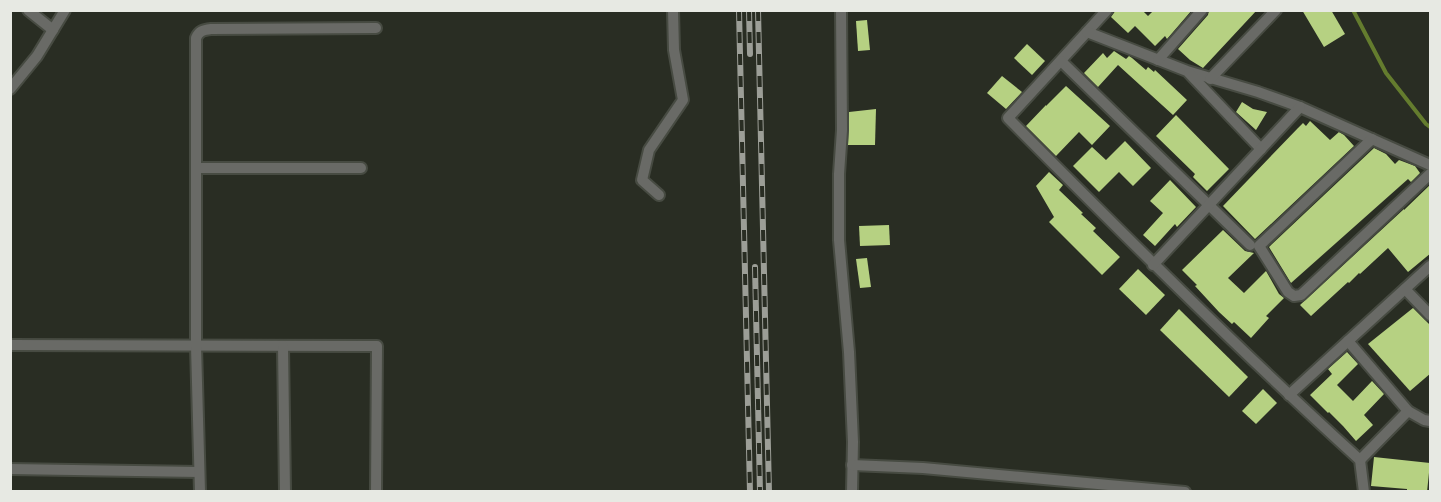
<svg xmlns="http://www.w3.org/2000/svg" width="1441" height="502" font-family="Rubik,sans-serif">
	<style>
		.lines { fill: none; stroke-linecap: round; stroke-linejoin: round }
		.stream { stroke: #647c2e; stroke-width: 4 }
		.building { fill: #b6d182 }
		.minor-casing { stroke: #474b42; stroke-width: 14 }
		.minor { stroke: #696a66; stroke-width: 10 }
		.rail-casing { stroke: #9c9e97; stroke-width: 6 }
		.rail { stroke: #292d23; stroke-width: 4; stroke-dasharray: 11; stroke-linecap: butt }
	</style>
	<rect width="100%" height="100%" fill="#292d23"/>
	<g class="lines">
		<!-- stream -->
		<path class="stream" d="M1353,10L1386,73L1426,124L1430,127"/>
	</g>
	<!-- building -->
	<g class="building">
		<path d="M1116,10H1142L1148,16L1154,10H1192L1167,39L1165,36L1155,46L1135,26L1128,33L1111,17Z"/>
		<path d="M1209,10H1257L1203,68L1190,60L1178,49L1208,15Z"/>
		<path d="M1302,10H1331L1345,34L1324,47Z"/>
		<path d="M867,20L870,50L858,51L856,21Z"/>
		<path d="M1027,44L1045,61L1032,75L1014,58Z"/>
		<path d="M1114,51L1126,59L1129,56L1132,58L1146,70L1148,67L1154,72L1155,70L1187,100L1173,115L1118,65L1098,87L1084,73L1103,53L1107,58Z"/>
		<path d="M1002,76L1022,92L1006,109L987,93Z"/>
		<path d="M1066,86L1110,126L1092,145L1079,132L1056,156L1026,126L1046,105V106Z"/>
		<path d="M1242,102L1253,109L1267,112L1256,130L1236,112Z"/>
		<path d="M876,109L875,145H848L849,112Z"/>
		<path d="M1176,115L1229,169L1207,191L1193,177L1195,174L1156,136Z"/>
		<path d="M1310,121L1330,140L1339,132L1344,135L1354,146L1255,239L1223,206L1298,128L1303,123L1306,126Z"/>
		<path d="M1125,141L1151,168L1133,186L1119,172L1099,192L1073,166L1092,147L1106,160Z"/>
		<path d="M1374,148L1386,154L1395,164L1399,160L1415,166L1420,173L1411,182L1408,179L1291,283L1269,247Z"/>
		<path d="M1049,172L1063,185L1059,190L1083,213L1081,214L1096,228L1093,231L1120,257L1102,275L1049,222L1054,217L1036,186Z"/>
		<path d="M1170,180L1196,207L1177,227L1175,224L1155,246L1143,235L1163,213L1150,201Z"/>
		<path d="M1431,184V253L1408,272L1388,248L1360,274L1359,273L1349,283L1348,282L1311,316L1300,305L1404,209V210Z"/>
		<path d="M889,225L890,245L860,246L859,226Z"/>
		<path d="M1223,230L1245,251L1254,253L1228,278L1244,293L1266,271L1279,294L1284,298L1266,316L1269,318L1251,338L1234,322L1232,324L1219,312L1195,286L1197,285L1182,270Z"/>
		<path d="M867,258L871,287L860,288L856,259Z"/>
		<path d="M1138,269L1165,295L1146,315L1119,289Z"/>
		<path d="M1413,308L1431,326V373L1410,391L1368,344Z"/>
		<path d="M1179,309L1248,377L1229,397L1160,330Z"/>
		<path d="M1347,352L1358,364L1337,385L1353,401L1372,381L1384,394L1364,415L1373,425L1356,441L1343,426L1329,412L1328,413L1310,395L1332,374L1328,369Z"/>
		<path d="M1263,389L1277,403L1256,424L1242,411Z"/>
		<path d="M1374,457L1430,463L1427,492L1407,491V489L1371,486Z"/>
	</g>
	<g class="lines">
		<!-- minor casing -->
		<g class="minor-casing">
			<g id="minor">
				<path d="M28,10L53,30"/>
				<path d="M841,10L842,130L839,174V240L849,352L853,442L852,492"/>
				<path d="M1107,10L1008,118C1123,234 1239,350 1360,460L1364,492"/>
				<path d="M1087,32L1187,71L1258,92L1300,107L1430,165"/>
				<path d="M1158,60L1202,10"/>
				<path d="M1061,61L1250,245"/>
				<path d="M1189,73L1261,149"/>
				<path d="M1210,79L1276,10"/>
				<path d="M10,89L37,56L65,10"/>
				<path d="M1372,139L1259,246L1288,292L1294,296L1301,295L1430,174"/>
				<path d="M196,168H361"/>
				<path d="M659,195L642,180L649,150L683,100L674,50L673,10"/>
				<path d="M1153,265L1300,107"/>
				<path d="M1405,289L1430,315"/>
				<path d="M1348,341L1408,411L1424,420L1430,421"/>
				<path d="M10,345L377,346L376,492"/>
				<path d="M283,346L285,492"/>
				<path d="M1289,395L1430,266"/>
				<path d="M1360,460L1408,411"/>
				<path d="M852,465L923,468L1185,492"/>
				<path d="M10,469L199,472"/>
				<path d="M200,492L196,346V38C199,31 203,30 211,29L376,28"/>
			</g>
		</g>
		<!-- minor -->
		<use href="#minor" class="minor"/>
		<!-- rail casing -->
		<g class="rail-casing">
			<g id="rail">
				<path d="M739,10L750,492"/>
				<path d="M749,10L750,54"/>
				<path d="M758,10L769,492"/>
				<path d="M755,267L760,492"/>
			</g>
		</g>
		<!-- rail -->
		<use href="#rail" class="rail"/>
	</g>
	<!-- border -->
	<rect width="1441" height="502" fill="none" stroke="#e7e9e3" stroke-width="24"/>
</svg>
